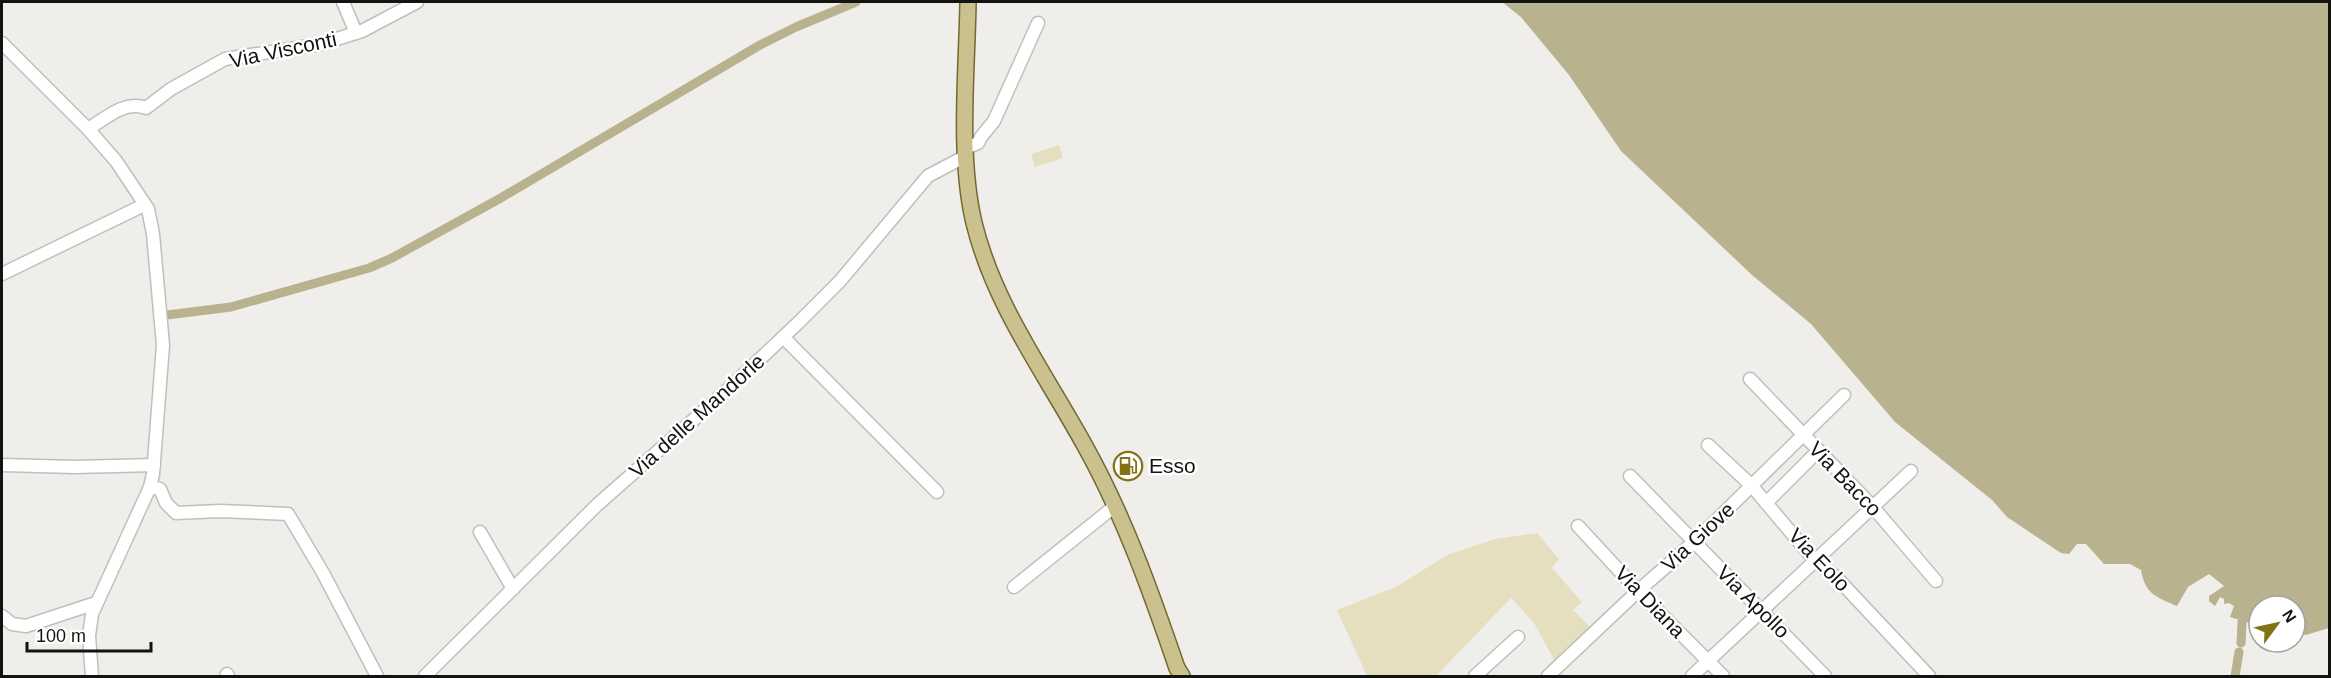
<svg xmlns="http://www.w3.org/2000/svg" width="2331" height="678" font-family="Arial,sans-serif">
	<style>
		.green { fill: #e5dfbf }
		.water { fill: #b9b28f }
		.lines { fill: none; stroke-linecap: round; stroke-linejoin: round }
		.canal { stroke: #b9b28f; stroke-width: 9 }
		.minor-casing { stroke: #c0bfbc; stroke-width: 15 }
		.major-casing { stroke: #746932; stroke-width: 18 }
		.minor { stroke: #fff; stroke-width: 12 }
		.major { stroke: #cbc18e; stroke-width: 15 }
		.labels { text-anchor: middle; stroke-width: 5; stroke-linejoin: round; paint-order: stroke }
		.street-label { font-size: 21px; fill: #131312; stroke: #fff }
		.poi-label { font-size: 21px; fill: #131312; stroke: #fff; text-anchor: start }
	</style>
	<rect width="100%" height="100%" fill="#efeeeb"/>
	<!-- green -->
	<g class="green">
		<path d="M1059,145L1063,158L1035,167L1031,154Z"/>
		<path d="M1537,533L1559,559L1552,568L1582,602L1573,610L1595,632L1558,667L1534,623L1511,598L1436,676H1367L1337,610L1396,587L1447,555L1495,539Z"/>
	</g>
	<!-- water -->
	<path class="water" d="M1502,2H2329V628L2306,635L2295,633V606H2259V626L2230,617L2234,606L2229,603L2224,604V599L2220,597L2215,606L2209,601V596L2224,586L2209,574L2188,587L2177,606C2156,597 2145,594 2141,570L2130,564H2104L2086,544H2077L2069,554L2061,553L2007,517L1992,500L1895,422L1811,324L1752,275L1621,151L1569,75L1521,17Z"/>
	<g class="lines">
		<!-- canal -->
		<g class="canal">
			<path d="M167,315L231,307L369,268L392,258L499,199L760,45L796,27L856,2"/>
			<path d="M2241,643L2242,622"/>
			<path d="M2235,676L2239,652"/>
		</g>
		<!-- minor casing -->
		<g class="minor-casing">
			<g id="minor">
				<path d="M343,2L356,33"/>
				<path d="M2,43L88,129L116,161L148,209L153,234L163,345L153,474L150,487L92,614L89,636L92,676"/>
				<path d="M88,129C106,118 125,100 146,108L171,89L225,59L321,44L362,31L417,2"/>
				<path d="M966,148L978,143L981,137L994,121L1038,23"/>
				<path d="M2,274L144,205"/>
				<path d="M783,337L937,492"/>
				<path d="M1750,379L1872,506L1936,581"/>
				<path d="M1708,445L1752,486L1815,561L1836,577L1929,676"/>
				<path d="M2,465L75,467L154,465"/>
				<path d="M1630,476L1825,676"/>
				<path d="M150,487L160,489L166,503L176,513L220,511L288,514L323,573L377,676"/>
				<path d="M1766,503L1818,451"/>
				<path d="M1578,526L1638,591L1723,676"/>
				<path d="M480,532L513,589"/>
				<path d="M1014,587L1115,506"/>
				<path d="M2,616L12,624L26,626L96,603"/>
				<path d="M227,674L228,676"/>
				<path d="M425,676L597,505L724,393L797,324L840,281L928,176L966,156"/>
				<path d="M1475,676L1518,637"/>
				<path d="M1548,676L1638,591L1694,542L1844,395"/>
				<path d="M1692,676L1911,471"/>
			</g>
		</g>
		<!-- major casing -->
		<g class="major-casing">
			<path id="major" d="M968,2C967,71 958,155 974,223C994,305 1045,373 1085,446C1124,516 1151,592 1177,668L1182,676"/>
		</g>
		<!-- minor -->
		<use href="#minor" class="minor"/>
		<!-- major -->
		<use href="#major" class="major"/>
	</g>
	<!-- icons -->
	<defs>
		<g id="fuel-ring" transform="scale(1.5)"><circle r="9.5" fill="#fff" stroke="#837314" stroke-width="1.5"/><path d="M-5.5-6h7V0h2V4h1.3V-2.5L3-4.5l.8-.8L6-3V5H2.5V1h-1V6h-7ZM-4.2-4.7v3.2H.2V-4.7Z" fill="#837314"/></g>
	</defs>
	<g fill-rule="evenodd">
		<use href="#fuel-ring" x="1128" y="466"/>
	</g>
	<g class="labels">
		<!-- street labels -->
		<g class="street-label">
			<text transform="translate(283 50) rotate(-12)" y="7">Via Visconti</text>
			<text transform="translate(697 416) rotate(-42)" y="7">Via delle Mandorle</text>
			<text transform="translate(1845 479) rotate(46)" y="7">Via Bacco</text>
			<text transform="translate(1698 537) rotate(-43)" y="7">Via Giove</text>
			<text transform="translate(1819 560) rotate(46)" y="7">Via Eolo</text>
			<text transform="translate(1650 602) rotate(46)" y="7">Via Diana</text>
			<text transform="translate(1753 602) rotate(45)" y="7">Via Apollo</text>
		</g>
		<!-- poi labels -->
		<g class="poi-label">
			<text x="1149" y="473">Esso</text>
		</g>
	</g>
	<!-- border -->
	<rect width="2331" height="678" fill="none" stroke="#131312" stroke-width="6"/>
	<!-- north arrow -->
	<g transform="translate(2277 624) rotate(57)"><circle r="28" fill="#ffffff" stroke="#a1a1a0" stroke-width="1.5"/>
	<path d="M0-4.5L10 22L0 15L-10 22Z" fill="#837314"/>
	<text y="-9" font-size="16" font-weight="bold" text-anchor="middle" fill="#131312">N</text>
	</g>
	<!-- scale -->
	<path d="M27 642v9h124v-9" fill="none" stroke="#131312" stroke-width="3"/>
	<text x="36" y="642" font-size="18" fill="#131312" stroke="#ffffff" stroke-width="4.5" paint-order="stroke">100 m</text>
</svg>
